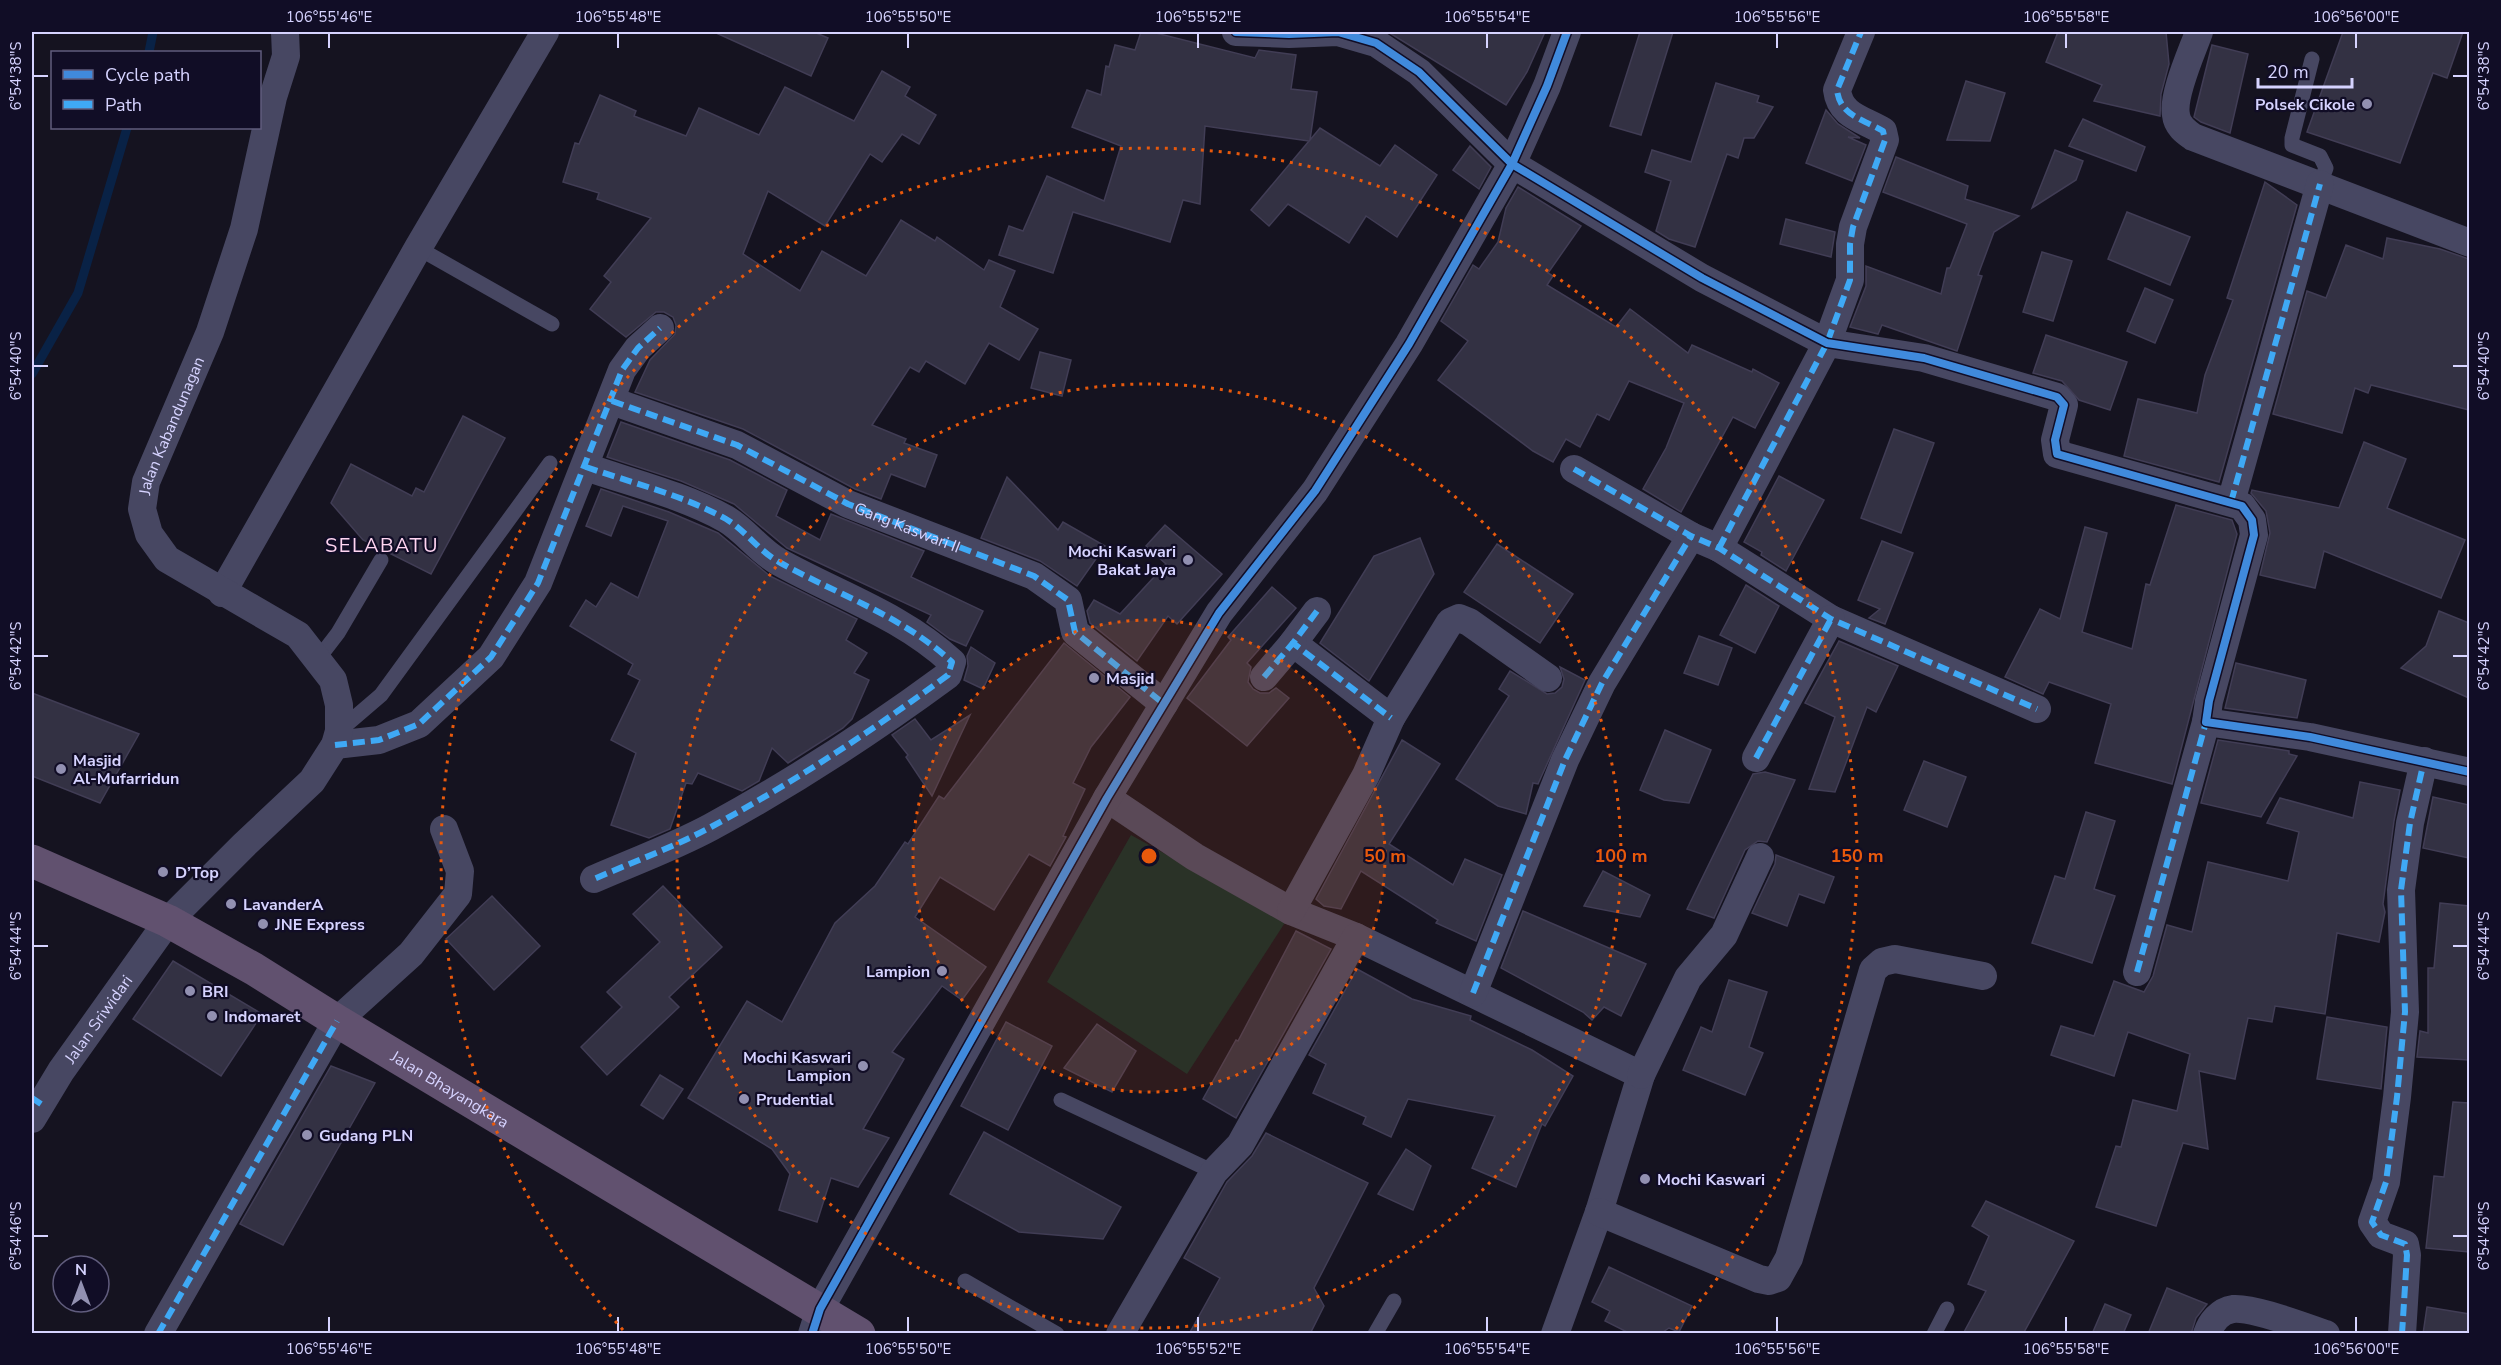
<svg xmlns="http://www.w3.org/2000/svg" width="2501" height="1365" font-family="'Nunito Sans',sans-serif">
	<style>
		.green { fill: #112d2c }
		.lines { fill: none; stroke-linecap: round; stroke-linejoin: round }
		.stream { stroke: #092246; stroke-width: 9 }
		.building { fill: #333143; stroke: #413d55; stroke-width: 1.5 }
		.service { stroke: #474762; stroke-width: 15 }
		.minor { stroke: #474762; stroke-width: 28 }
		.trunk { stroke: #61516f; stroke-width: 33 }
		.quiet { stroke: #3fa9f5; stroke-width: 6; stroke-dasharray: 12 6; stroke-linecap: butt }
		.cycleway-casing { stroke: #110d26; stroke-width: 11 }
		.cycleway { stroke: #408adc; stroke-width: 8 }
		.ticks { fill: none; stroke: #d6d3ff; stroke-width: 2 }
		.ring { fill: none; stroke: #e8590c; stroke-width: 3; stroke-dasharray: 3 6 }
		.poi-dot { fill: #9290b1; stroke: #110d26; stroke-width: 2 }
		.labels { text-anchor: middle; stroke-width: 4.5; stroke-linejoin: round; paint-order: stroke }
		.poi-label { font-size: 16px; font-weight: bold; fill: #d6d3ff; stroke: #110d26; text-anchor: start }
		.street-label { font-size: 16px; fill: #d6d3ff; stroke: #110d26 }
		.quarter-label { font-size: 20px; letter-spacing: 1.5px; fill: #ffd5f1; stroke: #110d26 }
		.centre { fill: #e8590c; stroke: #110d26; stroke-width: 3 }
		.ring-label { font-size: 18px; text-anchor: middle; font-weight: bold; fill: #e8590c; stroke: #110d26; stroke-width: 4.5; stroke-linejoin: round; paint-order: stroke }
		.neatline { fill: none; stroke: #d6d3ff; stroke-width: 2 }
		.ticks-label { font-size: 15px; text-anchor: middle; fill: #d6d3ff }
	</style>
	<rect width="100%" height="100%" fill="#151320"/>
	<!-- green -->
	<path class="green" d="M1131,835L1286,921L1187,1074L1047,982Z"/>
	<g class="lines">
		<!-- stream -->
		<g class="stream">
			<path d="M149,52L153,32"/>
			<path d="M32,374L78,293L127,128"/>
		</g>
	</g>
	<!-- building -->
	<g class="building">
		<path d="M714,32H814L828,38L811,76Z"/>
		<path d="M1141,32H1152L1255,58L1259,50L1296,55L1291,89L1317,92L1310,140L1320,128L1380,166L1395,145L1437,175L1397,237L1366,216L1349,243L1288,204L1269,226L1251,210L1309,141L1205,126L1200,204L1183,200L1170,242L1073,212L1053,273L999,255L1009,226L1023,231L1047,176L1104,201L1121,146L1072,127L1087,90L1101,95L1106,66L1109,67L1115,45L1135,50Z"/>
		<path d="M1388,32H1545L1527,72L1506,105Z"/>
		<path d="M1640,32H1673L1641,135L1610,126Z"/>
		<path d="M2058,32H2166L2169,64L2161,94L2160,116L2094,101L2102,85L2046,62Z"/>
		<path d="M2343,32H2463L2447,78L2433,73L2400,163L2307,132Z"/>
		<path d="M2212,45L2248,54L2230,133L2201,122L2194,117Z"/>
		<path d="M882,71L910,87L905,96L936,115L919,144L902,134L882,162L870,154L825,226L768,191L743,254L800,291L822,251L866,276L901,220L935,241L937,237L984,270L989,260L1015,271L1000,307L1038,329L1019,360L989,343L965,384L926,361L919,372L910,367L872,425L906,439L904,443L937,455L925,487L891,474L881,499L855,489L743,429L635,392L650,360L675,334L676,325L673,317L664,312H656L626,337L590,309L611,282L604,276L651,218L597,199L599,193L563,182L575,143L579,144L600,95L636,111L634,116L686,136L699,108L759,135L785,87L854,121Z"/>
		<path d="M1966,81L2005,93L1990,141L1947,140Z"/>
		<path d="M1716,83L1759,96L1757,102L1773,107L1754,138H1744L1738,158L1727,154L1695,247L1669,239L1656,231L1671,181L1645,172L1652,150L1691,162Z"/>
		<path d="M1826,110L1838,124L1860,138L1848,137L1866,145L1852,181L1806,163Z"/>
		<path d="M2083,119L2145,147L2136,171L2069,146Z"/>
		<path d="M1470,146L1491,167L1479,189L1453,170Z"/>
		<path d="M2055,150L2083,161L2076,180L2032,208Z"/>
		<path d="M1896,157L1968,186L1965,199L2019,216L1994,232L1978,275L1982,276L1957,351L1882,325L1878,334L1850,327L1866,286V266L1941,294L1947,268H1950L1967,224L1883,192Z"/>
		<path d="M2265,182L2297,205L2219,482L2124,456L2138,399L2197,413L2205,375L2233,300L2227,298Z"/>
		<path d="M1518,187L1581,226L1548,273L1553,276L1547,285L1616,327L1630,309L1688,353L1692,345L1752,372L1753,369L1779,383L1755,428L1733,417L1681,512L1643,489L1666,448L1684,403L1629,381L1609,420L1597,414L1580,447L1566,439L1553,462L1533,451L1438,380L1468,341L1441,321L1473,265L1479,269L1498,242L1506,208Z"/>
		<path d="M2127,212L2190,237L2170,285L2108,259Z"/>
		<path d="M1786,219L1835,232L1831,257L1780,244Z"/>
		<path d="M2387,238L2440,249L2469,259V410L2371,385L2368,393L2355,388L2342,433L2273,414L2307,291L2326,298L2346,245L2383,259Z"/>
		<path d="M2042,252L2072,261L2053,321L2023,312Z"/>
		<path d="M2145,288L2173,300L2155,343L2127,331Z"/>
		<path d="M2046,335L2127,362L2110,410L2079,400L2062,381L2033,373Z"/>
		<path d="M1040,352L1071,360L1062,396L1031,388Z"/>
		<path d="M463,416L505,438L431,574L363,540L331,503L351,464L412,496L416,488L424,492Z"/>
		<path d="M621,422L730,460L787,490L776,516L820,540L831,514L924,551L911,577L983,611L966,646L950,639L927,622L931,615L787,548L734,504L681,481L607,457Z"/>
		<path d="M1894,429L1934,443L1901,533L1861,518Z"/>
		<path d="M2364,442L2406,459L2387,508L2465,540L2441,598L2324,551L2315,588L2260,575L2270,533L2266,511L2251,493L2252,490L2339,508Z"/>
		<path d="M1779,476L1824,500L1786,571L1761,555L1762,552L1744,542Z"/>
		<path d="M1007,477L1058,530L1063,522L1105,546L1077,586L1040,561L981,538Z"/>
		<path d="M601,489L669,512L718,533L770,576L857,619L846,640L867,653L854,673L869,680L852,719L843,728L788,763L772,748L759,781L742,791L698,773L692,784L686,783L670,829L649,838L611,825L636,753L611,740L640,680L628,674L633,664L570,626L586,600L596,607L611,583L638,598L668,521L623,506L611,536L586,526Z"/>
		<path d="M2176,505L2232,520L2237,534L2172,784L2095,763L2111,704L2049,682L2043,694L2005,677L2040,609L2060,619L2085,527L2107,533L2082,632L2132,649L2146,584L2150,585Z"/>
		<path d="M1165,525L1222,574L1177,624L1168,616L1137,661L1090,623L1087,611L1094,600L1120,614L1166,564L1146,546Z"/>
		<path d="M1420,538L1434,574L1369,681L1320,643L1374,556Z"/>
		<path d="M1882,541L1913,553L1885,624L1869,618L1880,609L1858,600Z"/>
		<path d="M1497,544L1573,594L1540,643L1464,592Z"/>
		<path d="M1746,585L1779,606L1755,653L1720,635Z"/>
		<path d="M1272,587L1296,608L1247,663L1251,667L1248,682L1253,689L1260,693H1269L1276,688L1289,698L1247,746L1187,698L1231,640L1228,637Z"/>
		<path d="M2439,611L2469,623V698L2401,668L2426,646Z"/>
		<path d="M1699,636L1732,648L1718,685L1684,673Z"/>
		<path d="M1839,641L1898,666L1876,712L1867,707L1835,792L1809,789L1835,717L1805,703Z"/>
		<path d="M1064,643L1130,697L1091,747L1073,783L1085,789L1063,836L1066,837L1050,866L1029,854L994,910L940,877L915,917L986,967L962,1000L942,986L892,1052L904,1059L863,1129L889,1138L858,1187L831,1178L817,1222L779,1210L790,1174L772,1149L688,1098L747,1001L782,1022L835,923L875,886L905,842L908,844L939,796L944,799Z"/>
		<path d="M971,647L995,663L983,689L964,680L968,666L967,656Z"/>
		<path d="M2236,663L2306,680L2297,718L2225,708Z"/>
		<path d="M1560,667L1585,680L1538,784L1533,783L1526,814L1498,806L1456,779L1509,696L1499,689L1510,671L1547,694L1555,693L1562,687L1564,679Z"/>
		<path d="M32,693L139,734L100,803L32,776Z"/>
		<path d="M970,715L932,796L906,757L908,755L892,735L915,719L931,740Z"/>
		<path d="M1665,730L1711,750L1689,803L1664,800L1640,790Z"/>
		<path d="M1402,740L1440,764L1389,844L1453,885L1465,859L1502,875L1476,941L1436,923L1438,920L1361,871L1341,909L1324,906L1316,899Z"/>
		<path d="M2218,740L2289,751V754L2297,756L2261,817L2201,803Z"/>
		<path d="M1924,761L1966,777L1947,827L1904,810Z"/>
		<path d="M1765,772L1795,780L1767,842L1758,841L1745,850L1714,918L1687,909L1753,774Z"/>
		<path d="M2360,782L2400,790L2394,821L2383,904L2385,912L2379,942L2337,933L2325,1014L2275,1006L2272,1022L2248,1018L2235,1079L2199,1071L2208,1149L2183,1143L2156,1226L2096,1207L2116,1146L2121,1147L2133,1100L2177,1111L2190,1054L2128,1032L2114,1076L2051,1055L2061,1026L2094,1036L2114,981L2144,992L2153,976L2167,925L2192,932L2208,862L2288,881L2299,832L2267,823L2280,798L2353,818Z"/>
		<path d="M2433,797L2469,805V858L2423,848Z"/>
		<path d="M2086,812L2115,821L2094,889L2115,896L2092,963L2032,943L2055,876L2065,879Z"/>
		<path d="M1776,855L1834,877L1824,903L1799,894L1787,926L1752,913L1775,864Z"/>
		<path d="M1603,871L1650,895L1640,917L1584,906Z"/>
		<path d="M663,886L722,947L669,997L679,1007L607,1075L581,1047L622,1007L607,992L660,942L633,914Z"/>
		<path d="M492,896L540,946L494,990L446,939Z"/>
		<path d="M2440,903L2469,906V1060L2417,1057L2420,1031L2428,1033V968H2434Z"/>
		<path d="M1523,911L1646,964L1621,1016L1604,1007L1592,1020L1583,1012L1501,968Z"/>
		<path d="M1296,931L1331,949L1236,1118L1203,1099L1236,1040L1238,1041Z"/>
		<path d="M173,961L262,1014L221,1076L133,1019Z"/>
		<path d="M1357,969L1412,999L1471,1016L1470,1020L1532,1050L1573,1076L1545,1126L1542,1124L1516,1187L1472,1168L1495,1116L1408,1099L1391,1137L1363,1124L1366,1117L1313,1093L1326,1064L1309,1055Z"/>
		<path d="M1729,980L1767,992L1749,1047L1763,1053L1745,1095L1683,1070L1701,1027L1712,1032Z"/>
		<path d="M2327,1017L2387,1027L2381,1089L2317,1079Z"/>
		<path d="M1006,1022L1052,1046L1008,1130L961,1106Z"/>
		<path d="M1097,1024L1136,1051L1112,1092L1064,1068Z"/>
		<path d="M331,1066L375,1083L283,1245L240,1224Z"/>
		<path d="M660,1075L683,1089L663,1119L641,1105Z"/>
		<path d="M2453,1102L2469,1103V1252L2426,1248L2434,1176L2444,1177Z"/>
		<path d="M984,1132L1121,1207L1103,1239L1019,1232L950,1194Z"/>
		<path d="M1266,1133L1368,1183L1314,1288L1324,1306L1310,1334H1189L1220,1278L1184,1258L1227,1182L1252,1156Z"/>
		<path d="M1406,1149L1431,1166L1413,1210L1378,1194Z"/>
		<path d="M1986,1201L2074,1241L2023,1334H1963L1986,1291L1968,1284L1989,1236L1972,1226Z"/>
		<path d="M1609,1267L1692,1306L1679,1332L1669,1328L1660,1334H1631L1605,1321L1610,1311L1592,1302Z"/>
		<path d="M2167,1288L2207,1304L2196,1318L2191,1334H2148Z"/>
		<path d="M2105,1304L2131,1315L2123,1334H2092Z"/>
		<path d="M2427,1307L2469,1314V1334H2423Z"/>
	</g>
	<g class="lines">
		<!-- service -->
		<g class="service">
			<path d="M2312,59L2292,138V145L2320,156L2326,168L2320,184"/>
			<path d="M418,248L552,324"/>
			<path d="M318,659L338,633L381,560"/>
			<path d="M339,731L381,695L550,463"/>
			<path d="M1061,1100L1214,1172"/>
			<path d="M965,1281L1057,1334"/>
			<path d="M1375,1334L1394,1301"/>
			<path d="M1934,1334L1947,1309"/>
		</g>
		<!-- minor -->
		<g class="minor">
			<path d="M1236,32L1289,34L1338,32L1376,43L1419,72L1512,164L1702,278L1827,343L1924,358L2057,397L2064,405L2055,440L2057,454L2242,506L2252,520L2254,535L2209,701L2206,722L2310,737L2470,772"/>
			<path d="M2199,32C2192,52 2172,95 2176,115C2177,126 2186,132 2193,137L2470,243"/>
			<path d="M612,401L737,445L848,504L1034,576L1068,600L1075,632L1164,704"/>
			<path d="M586,467C632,483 683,495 726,519C746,531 759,551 779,562C838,595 901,615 952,662L948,675C872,731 794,782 711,827C674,847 633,862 594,879"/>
			<path d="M1574,469L1691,536L1719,548L1831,619L2037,709"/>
			<path d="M2231,502L2320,184"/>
			<path d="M1719,548L1827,343L1850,280V244L1853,227L1885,140L1883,131C1863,119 1840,116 1837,90L1861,32"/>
			<path d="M222,593L418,248L545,32"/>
			<path d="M1317,611L1293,643L1391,718"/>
			<path d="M1264,677L1293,643"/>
			<path d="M335,745L379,740L419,724L491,657L538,583L622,370L638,348L660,328"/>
			<path d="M1756,758L1831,619"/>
			<path d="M1107,798L1195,857L1291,911L1356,937L1641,1075L1599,1212L1555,1334"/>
			<path d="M1291,911L1366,775L1391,718L1450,622L1459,618L1469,622L1548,678"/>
			<path d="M2137,972L2206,722"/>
			<path d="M1473,993L1565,760L1602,683L1691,536"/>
			<path d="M1641,1075L1688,978L1724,935L1760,857"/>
			<path id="s1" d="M32,1119L61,1071L168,921L244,845L312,781L335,745L339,731V705L333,680L298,635L167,559L149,534L142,509L146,482L210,332L244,229L273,97L286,56L285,32"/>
			<path d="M1599,1212L1759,1279L1769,1281L1778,1278L1789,1258L1873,970L1882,962L1895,959L1983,976"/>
			<path d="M158,1334L337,1021L411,954L458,894L460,871L444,829"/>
			<path d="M812,1334L820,1309L1107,798L1219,613L1315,491L1409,344L1512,164L1547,86L1567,32"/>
			<path d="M1120,1334L1214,1172L1240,1145L1356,937"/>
			<path d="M2207,1334C2211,1322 2220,1311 2233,1309C2253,1307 2305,1327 2326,1334"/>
			<path d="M2402,1334L2407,1255L2405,1244L2381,1235L2372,1222L2386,1182L2397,1097L2405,1012L2401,890L2410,823L2424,761"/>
		</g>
		<!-- trunk -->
		<path class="trunk" id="s2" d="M32,861L168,921L254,969L337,1021L859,1334"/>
		<!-- quiet -->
		<g class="quiet">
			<path id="s3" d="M612,401L737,445L848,504L1034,576L1068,600L1075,632L1164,704"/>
			<path d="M586,467C632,483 683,495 726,519C746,531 759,551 779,562C838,595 901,615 952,662L948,675C872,731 794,782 711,827C674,847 633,862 594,879"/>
			<path d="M1574,469L1691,536L1719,548L1831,619L2037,709"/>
			<path d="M2231,502L2320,184"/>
			<path d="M1719,548L1827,343L1850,280V244L1853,227L1885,140L1883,131C1863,119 1840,116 1837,90L1861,32"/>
			<path d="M1317,611L1293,643L1391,718"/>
			<path d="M1264,677L1293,643"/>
			<path d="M335,745L379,740L419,724L491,657L538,583L622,370L638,348L660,328"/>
			<path d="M1756,758L1831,619"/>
			<path d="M2137,972L2206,722"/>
			<path d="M1473,993L1565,760L1602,683L1691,536"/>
			<path d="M32,1098L41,1104"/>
			<path d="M158,1334L337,1021"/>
			<path d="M2402,1334L2407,1255L2405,1244L2381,1235L2372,1222L2386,1182L2397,1097L2405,1012L2401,890L2410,823L2424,761"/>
		</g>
		<!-- cycleway casing -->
		<g class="cycleway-casing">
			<g id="cycleway">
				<path d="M1236,32L1289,34L1338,32L1376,43L1419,72L1512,164L1702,278L1827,343L1924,358L2057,397L2064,405L2055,440L2057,454L2242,506L2252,520L2254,535L2209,701L2206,722L2310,737L2470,772"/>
				<path d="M812,1334L820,1309L1107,798L1219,613L1315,491L1409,344L1512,164L1547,86L1567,32"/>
			</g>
		</g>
		<!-- cycleway -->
		<use href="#cycleway" class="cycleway"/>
	</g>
	<!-- ticks -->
	<path class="ticks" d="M329,33V48M618,33V48M908,33V48M1198,33V48M1487,33V48M1777,33V48M2066,33V48M2356,33V48M33,76H48M2453,76H2468M33,366H48M2453,366H2468M33,656H48M2453,656H2468M33,946H48M2453,946H2468M33,1236H48M2453,1236H2468M329,1317V1332M618,1317V1332M908,1317V1332M1198,1317V1332M1487,1317V1332M1777,1317V1332M2066,1317V1332M2356,1317V1332"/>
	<!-- distance rings -->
	<circle cx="1149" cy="856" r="236" fill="#e8590c" fill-opacity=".12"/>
	<g class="ring">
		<circle cx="1149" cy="856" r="236"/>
		<circle cx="1149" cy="856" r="472"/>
		<path d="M623 1330A708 708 0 1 1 1675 1330"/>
	</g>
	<!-- markers -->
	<g class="poi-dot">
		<circle cx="2367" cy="104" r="6"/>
		<circle cx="1188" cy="560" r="6"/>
		<circle cx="1094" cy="678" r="6"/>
		<circle cx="61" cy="769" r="6"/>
		<circle cx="163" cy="872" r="6"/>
		<circle cx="231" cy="904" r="6"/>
		<circle cx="263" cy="924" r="6"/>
		<circle cx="942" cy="971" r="6"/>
		<circle cx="190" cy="991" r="6"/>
		<circle cx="212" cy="1016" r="6"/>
		<circle cx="863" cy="1066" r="6"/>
		<circle cx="744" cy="1099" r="6"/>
		<circle cx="307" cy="1135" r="6"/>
		<circle cx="1645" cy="1179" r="6"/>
	</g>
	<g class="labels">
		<!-- poi labels -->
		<g class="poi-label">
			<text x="2355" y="110" text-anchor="end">Polsek Cikole</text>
			<text x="1176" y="557" text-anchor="end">Mochi Kaswari<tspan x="1176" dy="18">Bakat Jaya</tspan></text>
			<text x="1106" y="684">Masjid</text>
			<text x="73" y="766">Masjid<tspan x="73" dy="18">Al-Mufarridun</tspan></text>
			<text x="175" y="878">D’Top</text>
			<text x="243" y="910">LavanderA</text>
			<text x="275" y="930">JNE Express</text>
			<text x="930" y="977" text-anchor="end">Lampion</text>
			<text x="202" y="997">BRI</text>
			<text x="224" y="1022">Indomaret</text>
			<text x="851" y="1063" text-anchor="end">Mochi Kaswari<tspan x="851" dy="18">Lampion</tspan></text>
			<text x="756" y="1105">Prudential</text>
			<text x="319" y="1141">Gudang PLN</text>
			<text x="1657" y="1185">Mochi Kaswari</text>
		</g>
		<!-- street labels -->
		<g class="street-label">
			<text dy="6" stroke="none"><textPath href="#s1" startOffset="904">Jalan Kabandunagan</textPath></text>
			<text dy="6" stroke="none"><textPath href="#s3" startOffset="322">Gang Kaswari II</textPath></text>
			<text dy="6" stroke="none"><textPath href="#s1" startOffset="120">Jalan Sriwidari</textPath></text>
			<text dy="6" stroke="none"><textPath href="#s2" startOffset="477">Jalan Bhayangkara</textPath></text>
		</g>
		<!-- quarter labels -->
		<g class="quarter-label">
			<text x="382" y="552">SELABATU</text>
		</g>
	</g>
	<circle cx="1149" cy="856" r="9" class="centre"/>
	<g class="ring-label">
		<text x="1385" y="862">50 m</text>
		<text x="1621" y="862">100 m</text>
		<text x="1857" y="862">150 m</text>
	</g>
	<!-- border -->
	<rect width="2501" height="1365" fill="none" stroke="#110d26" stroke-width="66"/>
	<!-- legend -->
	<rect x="51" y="51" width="210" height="78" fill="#110d26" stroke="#605c7d" stroke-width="1.5"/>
	<rect x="63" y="70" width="30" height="9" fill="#408adc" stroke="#605c7d" stroke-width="1.5"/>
	<text x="105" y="81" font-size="18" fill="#d6d3ff">Cycle path</text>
	<rect x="63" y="100" width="30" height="9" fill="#3fa9f5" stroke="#605c7d" stroke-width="1.5"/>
	<text x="105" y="111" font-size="18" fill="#d6d3ff">Path</text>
	<!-- north arrow -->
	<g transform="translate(81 1284)"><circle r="28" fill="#110d26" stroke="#605c7d" stroke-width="1.5"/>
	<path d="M0-4.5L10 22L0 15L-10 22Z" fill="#9290b1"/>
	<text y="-9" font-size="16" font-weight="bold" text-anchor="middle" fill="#d6d3ff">N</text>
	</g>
	<!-- scale -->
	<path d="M2258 78v9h94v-9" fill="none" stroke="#d6d3ff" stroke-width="3"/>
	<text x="2267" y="78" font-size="18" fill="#d6d3ff" stroke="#110d26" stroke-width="4.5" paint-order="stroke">20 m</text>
	<rect x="33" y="33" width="2435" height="1299" class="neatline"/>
	<g class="ticks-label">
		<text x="329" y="22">106°55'46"E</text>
		<text x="618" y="22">106°55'48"E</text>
		<text x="908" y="22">106°55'50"E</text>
		<text x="1198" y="22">106°55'52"E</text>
		<text x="1487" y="22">106°55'54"E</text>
		<text x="1777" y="22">106°55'56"E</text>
		<text x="2066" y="22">106°55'58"E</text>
		<text x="2356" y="22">106°56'00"E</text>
		<text transform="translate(16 76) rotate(-90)" y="5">6°54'38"S</text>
		<text transform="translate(2484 76) rotate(-90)" y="5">6°54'38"S</text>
		<text transform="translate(16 366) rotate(-90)" y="5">6°54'40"S</text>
		<text transform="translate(2484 366) rotate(-90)" y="5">6°54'40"S</text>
		<text transform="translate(16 656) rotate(-90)" y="5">6°54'42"S</text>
		<text transform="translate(2484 656) rotate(-90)" y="5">6°54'42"S</text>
		<text transform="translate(16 946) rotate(-90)" y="5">6°54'44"S</text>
		<text transform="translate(2484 946) rotate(-90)" y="5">6°54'44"S</text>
		<text transform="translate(16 1236) rotate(-90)" y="5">6°54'46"S</text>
		<text transform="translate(2484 1236) rotate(-90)" y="5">6°54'46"S</text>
		<text x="329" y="1354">106°55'46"E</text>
		<text x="618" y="1354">106°55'48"E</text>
		<text x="908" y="1354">106°55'50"E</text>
		<text x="1198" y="1354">106°55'52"E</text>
		<text x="1487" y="1354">106°55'54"E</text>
		<text x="1777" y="1354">106°55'56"E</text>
		<text x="2066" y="1354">106°55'58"E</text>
		<text x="2356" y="1354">106°56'00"E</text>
	</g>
</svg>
